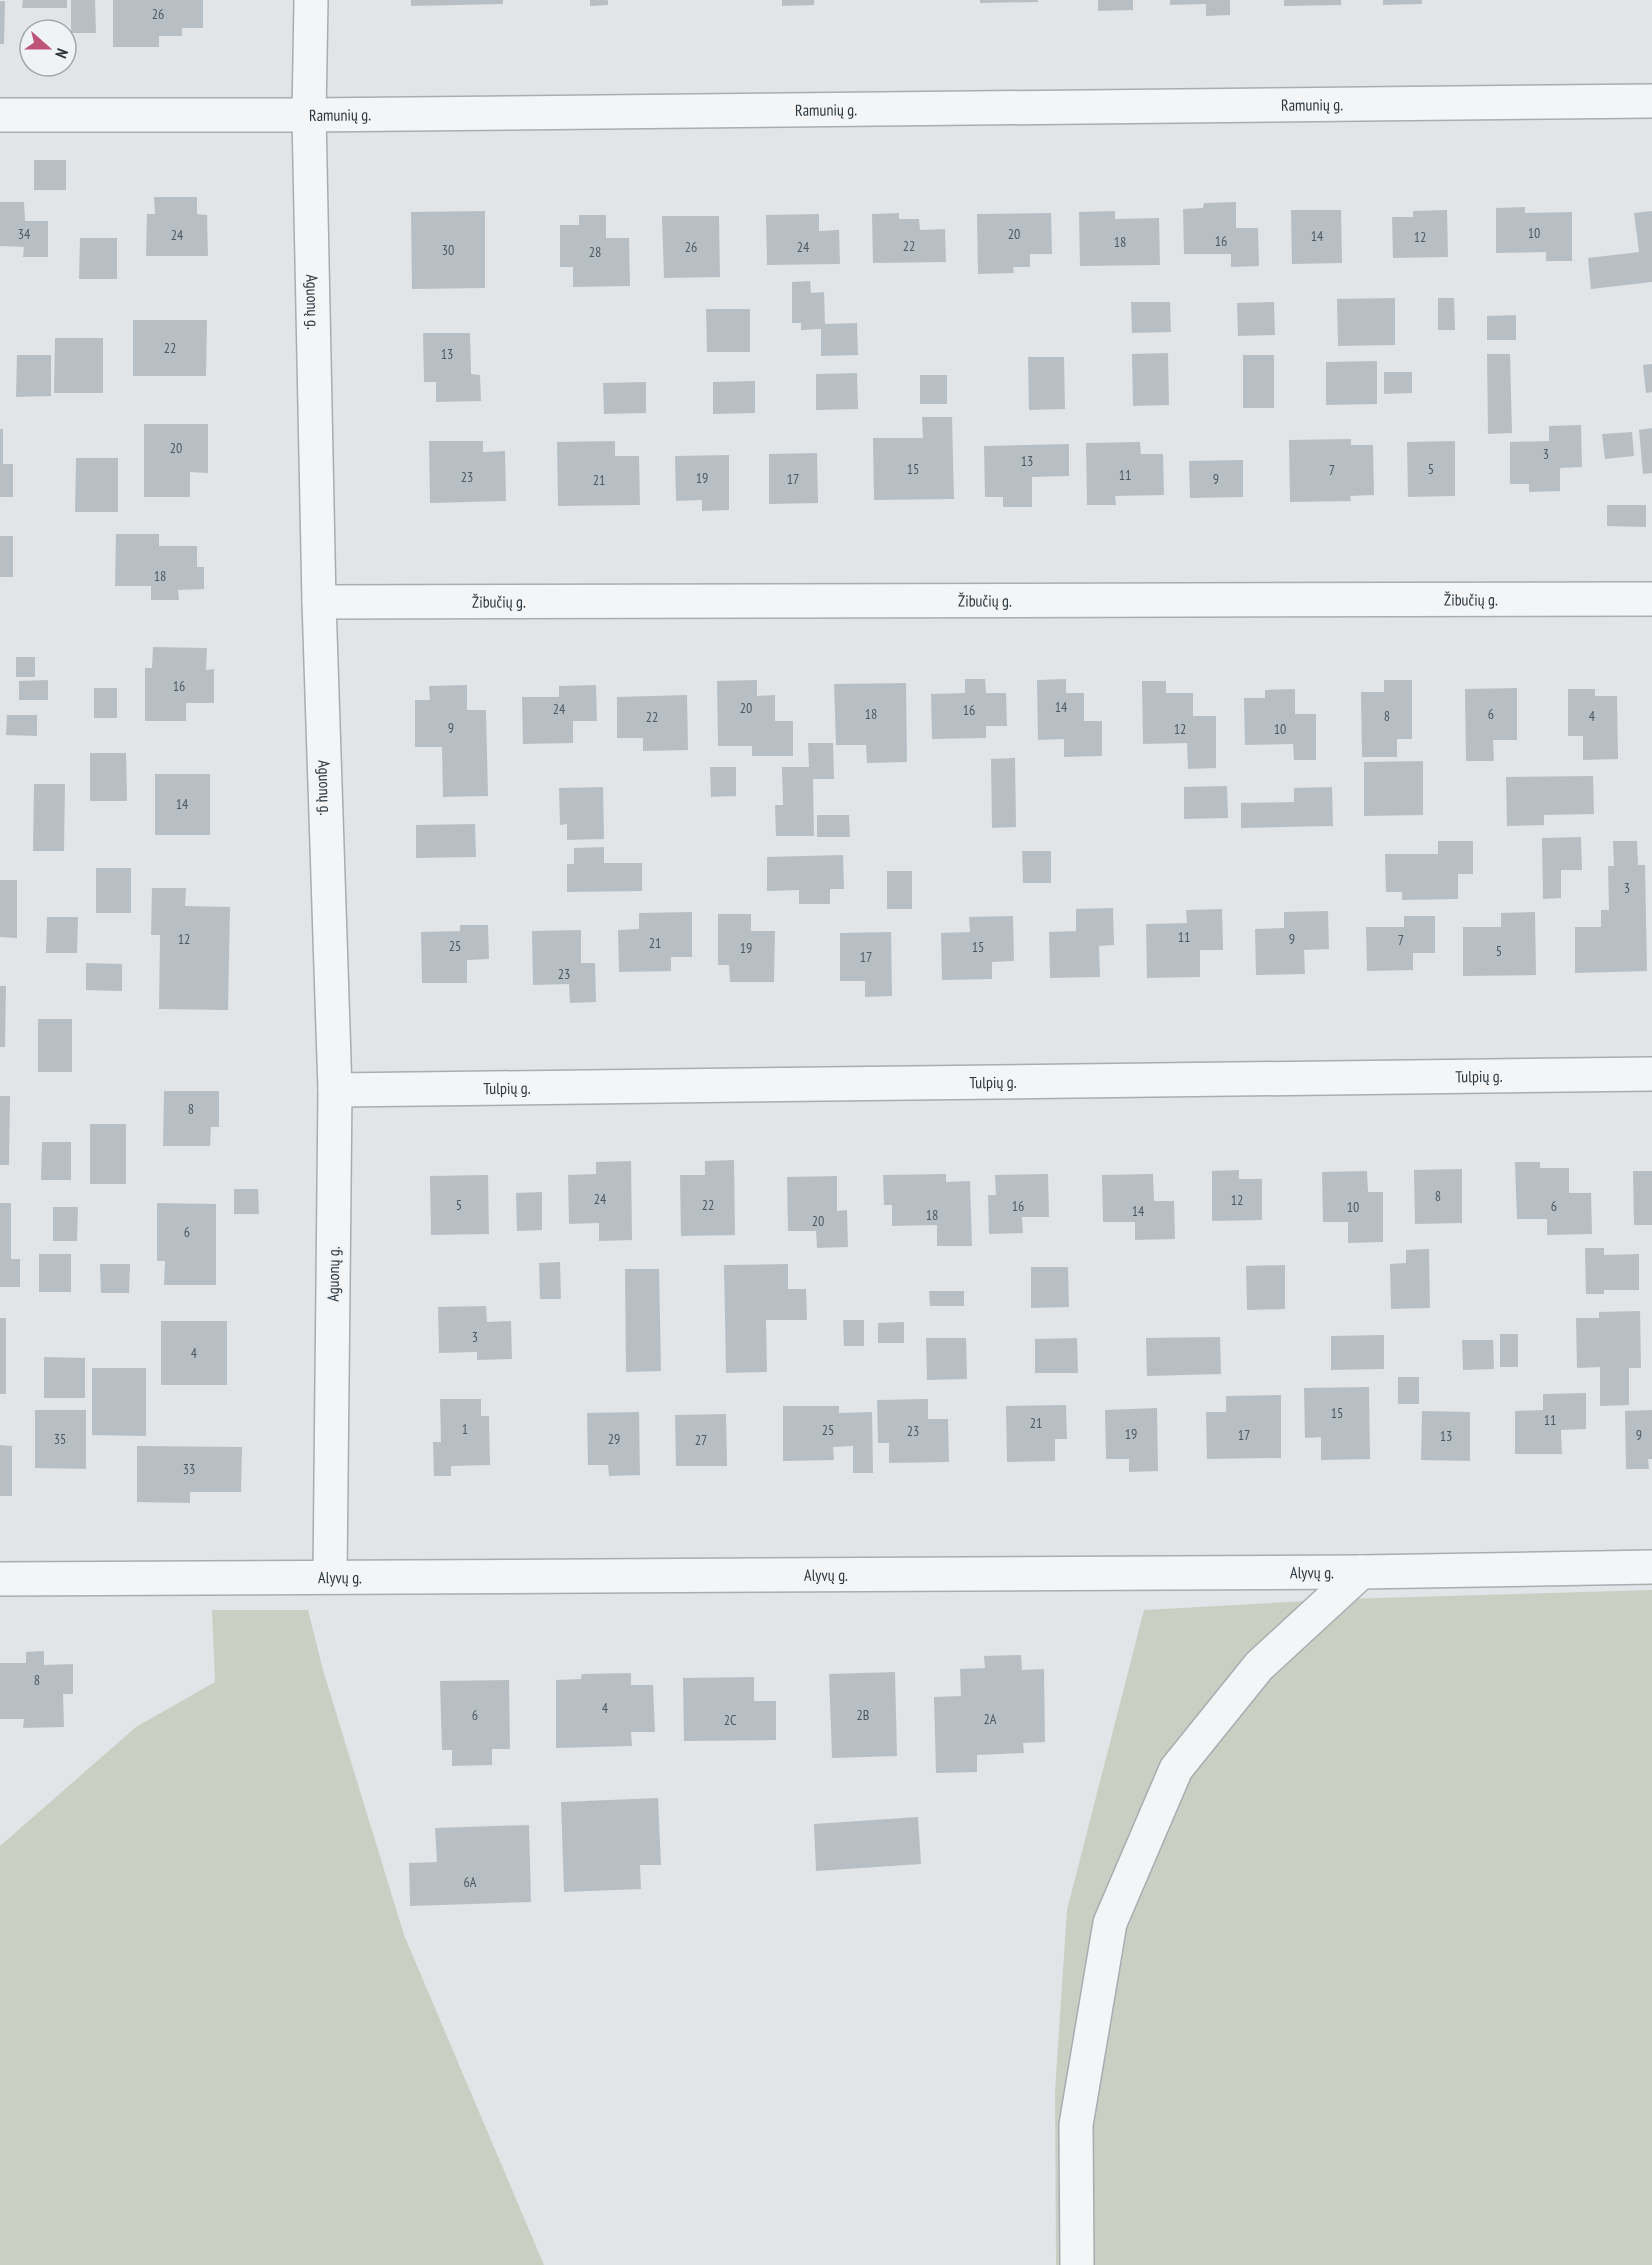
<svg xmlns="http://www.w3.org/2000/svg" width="1652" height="2265" font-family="'PT Sans Narrow',sans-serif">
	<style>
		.green { fill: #c9d0c3 }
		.building { fill: #b8bfc4 }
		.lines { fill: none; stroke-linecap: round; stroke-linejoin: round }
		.minor-casing { stroke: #a7adb1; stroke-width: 36 }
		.minor { stroke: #f3f5f6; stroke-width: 33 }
		.labels { text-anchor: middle; stroke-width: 4.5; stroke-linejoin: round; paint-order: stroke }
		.number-label { font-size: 14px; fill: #4e585f }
		.street-label { font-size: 16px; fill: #2b353d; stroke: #f0f3f5 }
	</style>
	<rect width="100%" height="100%" fill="#e1e5e8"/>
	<!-- green -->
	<g class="green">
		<path d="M1652,1590V2265H1056L1055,2091L1067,1910L1144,1610L1343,1599Z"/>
		<path d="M212,1610H308L323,1670L404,1935L544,2265H0V1846L136,1727L215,1682Z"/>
	</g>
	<!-- building -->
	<g class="building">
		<path d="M23,0H67V8H22Z"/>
		<path d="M71,0H95L96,33H71Z"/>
		<path d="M113,0H203V28H182V36H159V47H113Z"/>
		<path d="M411,0H503V4L411,6Z"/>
		<path d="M590,0H608V5L590,6Z"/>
		<path d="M782,0H814V5L782,6Z"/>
		<path d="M980,0H1038V2L980,3Z"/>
		<path d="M1098,0H1133V10L1098,11Z"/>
		<path d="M1170,0H1230V15L1206,16V4L1170,5Z"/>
		<path d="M1284,0H1341V5L1284,6Z"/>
		<path d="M1383,0H1422V4L1383,5Z"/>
		<path d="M0,1H5L4,44H0Z"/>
		<rect x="34" y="160" width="32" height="30"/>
		<path d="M154,197H197V214L207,215L208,256H146L147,214H155Z"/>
		<path d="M0,202H24L25,221H48V257H23L24,247L0,246Z"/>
		<path d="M1236,202V228H1258L1259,266L1231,267V254H1184L1183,209L1203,208L1204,203Z"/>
		<path d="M1525,207V213L1572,212V261H1546V252L1496,253V208Z"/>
		<path d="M1291,210H1341L1342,263L1292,264Z"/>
		<path d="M1447,210L1448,257L1393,258L1392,217H1413V211Z"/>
		<path d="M485,211V288L412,289L411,212Z"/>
		<path d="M1115,211V219L1159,218L1160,265L1080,266L1079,212Z"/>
		<path d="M1652,211V282L1591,289L1588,258L1639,252L1634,213Z"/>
		<path d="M899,213V219H919L920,230L945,229L946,262L873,263L872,214Z"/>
		<path d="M1051,213L1052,254H1030V267H1013L1014,273L978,274L977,214Z"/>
		<path d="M819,214V231L839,230L840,264L767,265L766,215Z"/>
		<path d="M579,215H606V238H629L630,286L573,287V267H560V225H579Z"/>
		<path d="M662,216H719L720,277L664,278Z"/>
		<path d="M80,238H117V279H79Z"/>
		<path d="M810,281L811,293L824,292L825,324L857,323L858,355L821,356V329L801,330V323H792V282Z"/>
		<path d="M1395,298V345L1338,346L1337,299Z"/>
		<path d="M1438,298H1454L1455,330H1438Z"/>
		<path d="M1131,302H1170L1171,332L1132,333Z"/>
		<path d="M1274,302L1275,335L1238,336L1237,303Z"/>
		<path d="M706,309H750V352H707Z"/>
		<path d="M1516,315V340H1487V316Z"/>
		<path d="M133,320H207L206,376H133Z"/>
		<path d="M423,333H470L471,374L480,375L481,401L436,402V382H424Z"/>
		<path d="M55,338H103V393H54Z"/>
		<path d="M1168,353L1169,405L1133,406L1132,354Z"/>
		<path d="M1487,354H1510L1512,433L1488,434Z"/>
		<path d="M17,355H51V396L16,397Z"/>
		<rect x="1243" y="355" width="31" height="53"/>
		<path d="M1028,357H1064L1065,409L1029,410Z"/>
		<path d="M1377,361V404L1326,405V362Z"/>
		<path d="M1652,364V392L1646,393L1643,365Z"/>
		<path d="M1384,372H1412V393L1384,394Z"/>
		<path d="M857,373L858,409L816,410V374Z"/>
		<rect x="920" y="375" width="27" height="29"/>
		<path d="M755,381V413L713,414V382Z"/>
		<path d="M646,382V413L604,414L603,383Z"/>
		<path d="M922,417H952L954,499L874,500L873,438H923Z"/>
		<path d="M144,424H208V473L190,472V497H144Z"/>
		<path d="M1581,425L1582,467L1560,468V491L1529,492V484H1510V442L1549,441V426Z"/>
		<path d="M1652,428V473L1643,474L1639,430Z"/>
		<path d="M0,429H3V464H13V497H0Z"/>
		<path d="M1632,432L1634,456L1605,459L1602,434Z"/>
		<path d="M1351,439V445H1373L1374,495L1350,496L1351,501L1290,502L1289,440Z"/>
		<path d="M429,441H483V452L505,451L506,501L430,503Z"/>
		<path d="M615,441V456H639L640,505L558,506L557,442Z"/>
		<path d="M1455,441V496L1408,497L1407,442Z"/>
		<path d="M1140,442L1141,454H1163L1164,495L1115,496L1116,505H1087L1086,443Z"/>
		<path d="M1069,444V476L1032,477V507H1003V497H985L984,446Z"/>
		<path d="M817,453L818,503L769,504V454Z"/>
		<path d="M729,455V510L702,511V500L676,501L675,456Z"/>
		<path d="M76,458H118V512H75Z"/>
		<path d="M1243,460V497L1190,498L1189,461Z"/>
		<path d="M1607,505H1646V527L1607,526Z"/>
		<path d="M116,534H159V546H197V567H204V589L178,590L179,600H151V586H115Z"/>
		<rect x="0" y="536" width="13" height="41"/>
		<path d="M153,647L207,648L206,670L214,669V703H186V721H145V668H152Z"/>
		<rect x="16" y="657" width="19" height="20"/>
		<path d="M965,679H985L986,693H1006L1007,726H986V738L932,739L931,694L965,693Z"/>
		<path d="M1066,679V693H1084V721H1102V756L1064,757V739L1038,740L1037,680Z"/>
		<path d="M48,680V700H19V681Z"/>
		<path d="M757,680V696L775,695V721H793V756H752V746H718L717,681Z"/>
		<path d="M1384,680H1412V739H1397V757H1362L1361,692H1384Z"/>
		<path d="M1142,681H1166V693H1193V716H1216V768L1188,769L1187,743L1143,744Z"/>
		<path d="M906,683L907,762L867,763L866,745H836L834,684Z"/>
		<path d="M467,685V710H486L488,796L443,797L442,747H415V700H430L429,686Z"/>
		<path d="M596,685L597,721H573V743L523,744L522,697H559V686Z"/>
		<rect x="94" y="688" width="23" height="30"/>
		<path d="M1517,688V740H1493L1494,761H1466L1465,689Z"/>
		<path d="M1295,689V714H1316V760H1294L1293,744L1245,745L1244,698H1265V690Z"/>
		<path d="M1568,689H1595V696H1617L1618,759L1583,760V736H1568Z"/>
		<path d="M687,695L688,750L643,751V738H617V697Z"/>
		<path d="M7,715H37V736L6,735Z"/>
		<path d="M808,743H833L834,779H813L814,836H776L775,805H783L782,767H809Z"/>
		<path d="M90,753H126L127,801H90Z"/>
		<path d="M1015,758L1016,827L992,828L991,759Z"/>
		<path d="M1423,761V815L1364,816V762Z"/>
		<path d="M710,767H736V796L711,797Z"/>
		<rect x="155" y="774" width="55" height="61"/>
		<path d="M1593,776L1594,814L1544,815V825L1507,826L1506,777Z"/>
		<path d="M34,784H65L64,851H33Z"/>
		<path d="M1227,786L1228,818L1184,819V787Z"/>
		<path d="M603,787L604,839L567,840V824L560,825L559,788Z"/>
		<path d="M1332,787L1333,826L1241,828V803L1294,802V788Z"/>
		<path d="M817,815H849L850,837H817Z"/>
		<path d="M475,824L476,857L416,858V825Z"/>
		<path d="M1581,837L1582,870H1561V898L1543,899L1542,838Z"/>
		<path d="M1438,841H1473V874H1458V899L1402,900V892H1386L1385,854H1438Z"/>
		<path d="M1613,841H1637L1638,865H1645L1647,971L1575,973V927H1601V910H1609L1608,866H1614Z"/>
		<path d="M604,847V863H642V891L567,892V864H574V848Z"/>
		<path d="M1022,851H1051V883H1023Z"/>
		<path d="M843,855L844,889H830V904H799V890L767,891V857Z"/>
		<rect x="96" y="868" width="35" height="45"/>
		<rect x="887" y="871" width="25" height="38"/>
		<path d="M0,880H17V938L0,937Z"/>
		<path d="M152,888H186L185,906L230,907L228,1010L159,1009L160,935H151Z"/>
		<path d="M1113,908L1114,945L1099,946L1100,977L1050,978L1049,932L1076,931V909Z"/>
		<path d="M1222,909L1223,950H1200V977L1147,978L1146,924L1187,923L1186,910Z"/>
		<path d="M1328,911L1329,949L1304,950L1305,974L1256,975L1255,929L1284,928V912Z"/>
		<path d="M692,912V957H671V971L619,972L618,930L639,929V913Z"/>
		<path d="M1535,912L1536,975L1463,976V927H1501V913Z"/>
		<path d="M718,914H751V931H775L774,982H730L729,965H718Z"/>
		<path d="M1013,916L1014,961L992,962V979L942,980L941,933L970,932L969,917Z"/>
		<path d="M1404,916H1435V953H1413V970L1367,971L1366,927H1404Z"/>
		<path d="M47,917H78L77,953H46Z"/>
		<path d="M460,925H488L489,959L467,960V983H422L421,932L460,931Z"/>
		<path d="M581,930V963H595L596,1002L570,1003L569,984L533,985L532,931Z"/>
		<path d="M891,932L892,996L865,997V981H840V933Z"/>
		<path d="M86,963L122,964V991L86,990Z"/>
		<path d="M0,986H6L5,1047H0Z"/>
		<rect x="38" y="1019" width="34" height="53"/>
		<path d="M164,1091H219V1127H211L210,1146H163Z"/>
		<path d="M0,1096H10L9,1165H0Z"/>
		<rect x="90" y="1124" width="36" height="60"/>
		<path d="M42,1142H71V1180H41Z"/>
		<path d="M734,1160L735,1235L681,1236L680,1175H705V1161Z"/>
		<path d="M631,1161L632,1240L599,1241V1223L569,1224L568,1175L596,1174V1162Z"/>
		<path d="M1515,1162H1540V1168H1569V1193H1591L1592,1234L1547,1235V1219H1517Z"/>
		<path d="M1462,1169V1223L1415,1224L1414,1170Z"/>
		<path d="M1239,1170V1179H1262V1220L1212,1221V1171Z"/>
		<path d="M1367,1171L1368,1192H1383V1242L1348,1243V1222H1323L1322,1172Z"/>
		<path d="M1633,1171H1652V1225H1634Z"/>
		<path d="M946,1174V1182L970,1181L972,1246H937V1225L892,1226V1205H884L883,1175Z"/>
		<path d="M1048,1174L1049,1217H1022L1023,1233L989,1234L988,1195H996L995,1175Z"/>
		<path d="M1153,1174L1154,1201H1174L1175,1239L1135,1240V1222H1103L1102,1175Z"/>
		<path d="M488,1175L489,1234L431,1235L430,1176Z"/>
		<path d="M837,1176V1211L847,1210L848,1247L817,1248L816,1231H788L787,1177Z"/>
		<path d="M234,1189H258L259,1214H234Z"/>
		<path d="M542,1192V1230L517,1231L516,1193Z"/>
		<path d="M0,1203H11V1259H20V1287H0Z"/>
		<path d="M157,1203L216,1204V1285H164L165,1261H157Z"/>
		<path d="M53,1207H78L77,1241H53Z"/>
		<path d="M1585,1248H1604V1255L1639,1254V1290H1604V1294H1586Z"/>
		<path d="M1429,1249L1430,1308L1391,1309L1390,1264L1406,1263V1250Z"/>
		<rect x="39" y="1254" width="32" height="38"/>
		<path d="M560,1262L561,1299H540L539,1263Z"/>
		<path d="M100,1264H130L129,1293H101Z"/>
		<path d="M788,1264V1289H806L807,1320H766L767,1372L726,1373L724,1265Z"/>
		<path d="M1285,1265V1309L1247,1310L1246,1266Z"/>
		<path d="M1031,1267H1068L1069,1307L1031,1308Z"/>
		<path d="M625,1269H659L661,1371L626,1372Z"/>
		<path d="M929,1291H964V1306H930Z"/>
		<path d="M486,1306L487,1322L511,1321L512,1359L477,1360V1352L439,1353L438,1307Z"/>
		<path d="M1640,1311L1641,1368H1629V1405L1600,1406V1367L1577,1368L1576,1318H1599V1312Z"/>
		<rect x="0" y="1318" width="6" height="76"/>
		<path d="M843,1320H864V1346H844Z"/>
		<rect x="161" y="1321" width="66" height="64"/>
		<path d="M904,1322V1343H878V1323Z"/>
		<rect x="1500" y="1334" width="18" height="33"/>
		<path d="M1384,1335V1369L1331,1370V1336Z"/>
		<path d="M1220,1337L1221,1374L1147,1376L1146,1338Z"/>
		<path d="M926,1338H966L967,1379L927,1380Z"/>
		<path d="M1077,1338L1078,1373H1035V1339Z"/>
		<path d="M1462,1340H1493L1494,1369L1463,1370Z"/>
		<path d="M44,1357L85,1358V1398H44Z"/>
		<path d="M92,1368H146V1436L92,1435Z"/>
		<rect x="1398" y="1377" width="21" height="27"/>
		<path d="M1369,1387L1370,1459L1321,1460V1437L1305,1438L1304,1388Z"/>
		<path d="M1586,1393V1429L1561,1430L1562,1454H1515V1411L1543,1410V1394Z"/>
		<path d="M1281,1395V1458L1207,1459L1206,1412H1226V1396Z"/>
		<path d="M440,1399H481V1416H489L490,1465L451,1466V1476H434L433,1442H441Z"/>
		<path d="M928,1399V1419H948L949,1462L889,1463V1443H878L877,1400Z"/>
		<path d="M1066,1405L1067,1439H1055V1461L1007,1462L1006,1406Z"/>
		<path d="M783,1406H839V1413L872,1412L873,1473H853V1446L833,1447L834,1460L783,1461Z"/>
		<path d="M1157,1408L1158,1471L1129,1472V1459H1106L1105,1410Z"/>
		<path d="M35,1410H86V1469L35,1468Z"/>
		<path d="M1652,1410V1459H1648L1649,1469H1626L1625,1411Z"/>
		<path d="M1422,1411L1470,1412V1461L1421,1460Z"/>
		<path d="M639,1412L640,1475L609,1476L608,1465H588L587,1413Z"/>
		<path d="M726,1414L727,1466H676L675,1415Z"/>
		<path d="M0,1445L12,1446V1496H0Z"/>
		<path d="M137,1446L242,1447L241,1492H190V1503L137,1502Z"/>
		<path d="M44,1651V1665L73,1664V1694H63L64,1727L23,1728L24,1719H0V1663H26V1652Z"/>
		<path d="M1021,1655L1022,1670L1044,1669L1045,1742L1023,1743L1024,1753L977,1755V1772L936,1773L934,1697L961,1696L960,1669L985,1668L984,1656Z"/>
		<path d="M895,1672L897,1756L832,1758L829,1674Z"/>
		<path d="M631,1673V1685H653L655,1732H631L632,1746L556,1748V1680L581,1679L582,1674Z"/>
		<path d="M754,1677V1701H776V1740L684,1741L683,1678Z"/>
		<path d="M509,1680L510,1749H492V1765L452,1766V1750H442L440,1681Z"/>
		<path d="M658,1798L661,1865H640L641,1889L564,1892L561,1802Z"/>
		<path d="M918,1817L921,1864L816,1871L814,1824Z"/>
		<path d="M529,1825L531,1902L410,1906L409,1863L437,1862L435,1828Z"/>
	</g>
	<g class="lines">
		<!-- minor casing -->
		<g class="minor-casing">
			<g id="minor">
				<path id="s1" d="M311,0L309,115L319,602L335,1090L330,1576"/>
				<path id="s2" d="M0,115H309L1652,101"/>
				<path id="s3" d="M319,602L1652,599"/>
				<path id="s4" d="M335,1090L1652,1074"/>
				<path id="s5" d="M0,1579L1361,1572L1652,1567"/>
				<path d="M1077,2265L1076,2125L1110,1923L1176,1769L1259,1666L1361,1572"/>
			</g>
		</g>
		<!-- minor -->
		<use href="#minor" class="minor"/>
	</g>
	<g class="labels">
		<!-- number labels -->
		<g class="number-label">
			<text x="158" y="19">26</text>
			<text x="1534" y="238">10</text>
			<text x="24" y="239">34</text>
			<text x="1014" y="239">20</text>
			<text x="177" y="240">24</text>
			<text x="1317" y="241">14</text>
			<text x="1420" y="242">12</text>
			<text x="1221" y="246">16</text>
			<text x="1120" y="247">18</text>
			<text x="909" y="251">22</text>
			<text x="691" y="252">26</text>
			<text x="803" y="252">24</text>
			<text x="448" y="255">30</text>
			<text x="595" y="257">28</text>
			<text x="170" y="353">22</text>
			<text x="447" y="359">13</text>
			<text x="176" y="453">20</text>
			<text x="1546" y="459">3</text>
			<text x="1027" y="466">13</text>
			<text x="913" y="474">15</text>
			<text x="1431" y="474">5</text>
			<text x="1332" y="475">7</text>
			<text x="1125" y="480">11</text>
			<text x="467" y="482">23</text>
			<text x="702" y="483">19</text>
			<text x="793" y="484">17</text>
			<text x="1216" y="484">9</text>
			<text x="599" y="485">21</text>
			<text x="160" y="581">18</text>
			<text x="179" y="691">16</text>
			<text x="1061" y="712">14</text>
			<text x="746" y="713">20</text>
			<text x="559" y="714">24</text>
			<text x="969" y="715">16</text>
			<text x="871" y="719">18</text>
			<text x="1491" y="719">6</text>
			<text x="1387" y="721">8</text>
			<text x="1592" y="721">4</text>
			<text x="652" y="722">22</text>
			<text x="451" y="733">9</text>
			<text x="1180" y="734">12</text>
			<text x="1280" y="734">10</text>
			<text x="182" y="809">14</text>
			<text x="1627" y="893">3</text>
			<text x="1184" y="942">11</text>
			<text x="184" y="944">12</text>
			<text x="1292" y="944">9</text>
			<text x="1401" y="945">7</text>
			<text x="655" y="948">21</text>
			<text x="455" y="951">25</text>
			<text x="978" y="952">15</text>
			<text x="746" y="953">19</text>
			<text x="1499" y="956">5</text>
			<text x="866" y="962">17</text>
			<text x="564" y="979">23</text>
			<text x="191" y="1114">8</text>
			<text x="1438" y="1201">8</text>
			<text x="600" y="1204">24</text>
			<text x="1237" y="1205">12</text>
			<text x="459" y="1210">5</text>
			<text x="708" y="1210">22</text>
			<text x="1018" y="1211">16</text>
			<text x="1554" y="1211">6</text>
			<text x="1353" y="1212">10</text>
			<text x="1138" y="1216">14</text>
			<text x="932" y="1220">18</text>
			<text x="818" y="1226">20</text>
			<text x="187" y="1237">6</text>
			<text x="475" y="1342">3</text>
			<text x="194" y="1358">4</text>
			<text x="1337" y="1418">15</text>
			<text x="1550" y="1425">11</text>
			<text x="1036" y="1428">21</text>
			<text x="465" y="1434">1</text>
			<text x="828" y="1435">25</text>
			<text x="913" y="1436">23</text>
			<text x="1131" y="1439">19</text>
			<text x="1244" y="1440">17</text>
			<text x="1639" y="1440">9</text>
			<text x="1446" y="1441">13</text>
			<text x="60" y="1444">35</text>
			<text x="614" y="1444">29</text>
			<text x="701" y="1445">27</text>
			<text x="189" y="1474">33</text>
			<text x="37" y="1685">8</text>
			<text x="605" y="1713">4</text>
			<text x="475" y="1720">6</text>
			<text x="863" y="1720">2B</text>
			<text x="990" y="1724">2A</text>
			<text x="730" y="1725">2C</text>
			<text x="470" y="1887">6A</text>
		</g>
		<!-- street labels -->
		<g class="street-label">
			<text dy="6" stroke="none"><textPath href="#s2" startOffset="1312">Ramunių g.</textPath></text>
			<text dy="6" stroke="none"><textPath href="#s2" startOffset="826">Ramunių g.</textPath></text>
			<text dy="6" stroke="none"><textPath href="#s2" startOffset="340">Ramunių g.</textPath></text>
			<text dy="6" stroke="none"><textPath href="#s1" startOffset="302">Aguonų g.</textPath></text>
			<text dy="6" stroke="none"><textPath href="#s3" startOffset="1152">Žibučių g.</textPath></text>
			<text dy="6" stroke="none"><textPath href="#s3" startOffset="666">Žibučių g.</textPath></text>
			<text dy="6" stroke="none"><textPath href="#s3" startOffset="180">Žibučių g.</textPath></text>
			<text dy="6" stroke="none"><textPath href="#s1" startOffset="788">Aguonų g.</textPath></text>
			<text dy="6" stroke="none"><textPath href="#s4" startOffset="1144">Tulpių g.</textPath></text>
			<text dy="6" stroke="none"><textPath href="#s4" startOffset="658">Tulpių g.</textPath></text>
			<text dy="6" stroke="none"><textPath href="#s4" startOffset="172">Tulpių g.</textPath></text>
			<text transform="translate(333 1274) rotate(-89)" y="6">Aguonų g.</text>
			<text dy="6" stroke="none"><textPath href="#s5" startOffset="1312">Alyvų g.</textPath></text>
			<text dy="6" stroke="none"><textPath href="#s5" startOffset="826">Alyvų g.</textPath></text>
			<text dy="6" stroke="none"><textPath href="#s5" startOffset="340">Alyvų g.</textPath></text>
		</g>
	</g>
	<!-- north arrow -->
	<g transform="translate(48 48) rotate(111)"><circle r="28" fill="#f0f3f5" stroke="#a1a7ab" stroke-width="1.5"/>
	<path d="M0-4.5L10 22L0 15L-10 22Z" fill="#be5478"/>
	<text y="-9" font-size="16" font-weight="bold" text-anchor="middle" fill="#2b353d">N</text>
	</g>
</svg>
